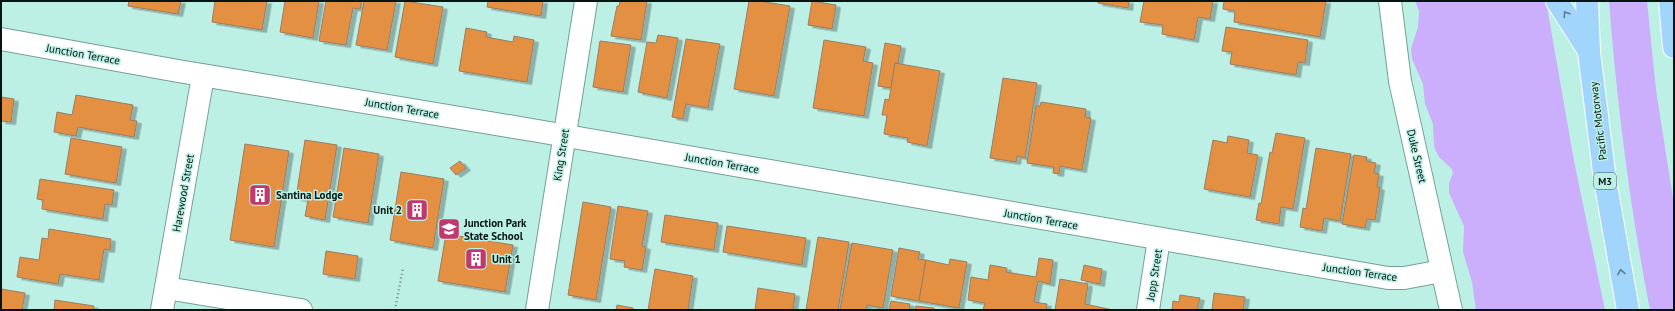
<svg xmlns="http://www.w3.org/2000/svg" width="1675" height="311" font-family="'PT Sans',sans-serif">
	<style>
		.green { fill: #cbaefc }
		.building { fill: #e39042; stroke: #9b7c63; filter: url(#shadow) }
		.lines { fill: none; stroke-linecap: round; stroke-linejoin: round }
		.minor-casing { stroke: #71a198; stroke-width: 24 }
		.highway-casing { stroke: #fff; stroke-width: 24 }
		.path { stroke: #658780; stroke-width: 2.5; stroke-dasharray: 1 3; stroke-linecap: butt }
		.minor { stroke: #fff; stroke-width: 22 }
		.highway { stroke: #a2d5fc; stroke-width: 22 }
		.oneway { stroke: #5a7e92 }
		.labels { text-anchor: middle; stroke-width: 3; stroke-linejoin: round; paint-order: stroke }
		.shield { fill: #bdf0e5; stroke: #3b5651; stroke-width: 1 }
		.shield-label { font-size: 10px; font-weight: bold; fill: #031411 }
		.street-label { font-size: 11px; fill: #031411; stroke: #bdf0e5 }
		.poi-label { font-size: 11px; font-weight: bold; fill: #031411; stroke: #bdf0e5; text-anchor: start }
	</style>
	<defs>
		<filter id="shadow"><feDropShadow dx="4.5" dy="2.5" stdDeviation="0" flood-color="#0004"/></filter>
	</defs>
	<rect width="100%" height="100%" fill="#bdf0e5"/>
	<!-- green -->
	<g class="green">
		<path d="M1415,1H1546L1574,161L1605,310H1476L1472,282L1463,252L1464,226L1449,193V183L1453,173L1451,168L1439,157L1434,147L1433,124L1425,104L1423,84L1412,59L1411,49L1418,27L1419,11Z"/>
		<path d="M1609,1H1647L1656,90L1674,205V310H1650C1630,208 1617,105 1609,1Z"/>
	</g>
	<!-- building -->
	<g class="building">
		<path d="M129,1H181L178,14L128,6Z"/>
		<path d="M215,1H267L262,30L212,22Z"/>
		<path d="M285,1H319L313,38L280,32Z"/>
		<path d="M326,1H362L360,9L353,8L346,45L319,41Z"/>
		<path d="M364,1H396L387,50L356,45Z"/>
		<path d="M405,1L443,7L433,64L395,57Z"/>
		<path d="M488,1H543L541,16L487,7Z"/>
		<path d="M620,1H647L641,40L611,36L617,6H619Z"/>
		<path d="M749,1H759L790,6L774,96L734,89Z"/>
		<path d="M812,1L836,5L832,29L808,25Z"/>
		<path d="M1098,1H1129L1128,8L1098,3Z"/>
		<path d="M1144,1H1213L1210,19L1198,17L1194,40L1162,34L1163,25L1140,22Z"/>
		<path d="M1224,1H1326L1320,37L1234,22L1235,11L1223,9Z"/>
		<path d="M1226,27L1308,40L1305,63L1298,62L1296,75L1230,64L1232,52L1222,51Z"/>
		<path d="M466,28L487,32L486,37L513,42L514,36L534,40L527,82L459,71Z"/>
		<path d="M658,35L678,38L667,98L638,92L647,42L656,43Z"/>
		<path d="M686,39L720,44L708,108L686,104L683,119L672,117Z"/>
		<path d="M824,40L866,47L863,61L873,63L864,116L813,108Z"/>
		<path d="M600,41L631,45L623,92L593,87Z"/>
		<path d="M885,43L901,46L898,64L895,63L891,88L878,86Z"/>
		<path d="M895,63L940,71L927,146L907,142L908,138L884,134L887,115H882L885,99L889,100Z"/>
		<path d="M1003,78L1037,83L1025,158L1017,156L1016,162L990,158Z"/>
		<path d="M76,95L133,105L130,120L137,121L134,137L78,127L76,136L54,132L57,112L72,115Z"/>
		<path d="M1,97L14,99L11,122L1,121Z"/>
		<path d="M1041,102L1086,109L1085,117L1091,118L1082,170L1060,166L1059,174L1053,173L1054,167L1027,163L1036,106H1040Z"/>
		<path d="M1276,133L1305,138L1293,209L1281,207L1279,224L1256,220L1259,203L1261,204L1270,152L1272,153Z"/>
		<path d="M1228,136L1249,140L1247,153L1258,155L1250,197L1204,189L1213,140L1227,143Z"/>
		<path d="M71,138L122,147L116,183L65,174Z"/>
		<path d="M305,140L337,145L325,220L305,216L308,200L296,198Z"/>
		<path d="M245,144L289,151L274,247L230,240Z"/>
		<path d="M344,148L379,154L368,223L333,217Z"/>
		<path d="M1316,148L1351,154L1340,221L1324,218L1322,231L1300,227L1303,208L1306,209Z"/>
		<path d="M1354,155L1367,157L1366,161L1376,163L1374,173L1379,174L1377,187L1380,188L1375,220L1367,219L1365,228L1342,224Z"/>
		<path d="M460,161L466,168L456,175L450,168Z"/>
		<path d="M401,172L444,179L433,248L390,240Z"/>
		<path d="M40,179L114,190L112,205L105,204L103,219L42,209L43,200L37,199Z"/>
		<path d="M583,202L611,207L596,300L568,295Z"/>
		<path d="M618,206L648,211L642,246L646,247L642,270L624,267L625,261L610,259Z"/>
		<path d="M665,215L718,223L714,250L661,242Z"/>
		<path d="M727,226L806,238L802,265L723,252Z"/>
		<path d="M49,229L111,239L110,250L104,249L99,280L60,274L58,284L17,277L20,257L39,260L42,238L48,239Z"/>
		<path d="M446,234L513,245L505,292L438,281Z"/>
		<path d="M818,237L849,242L838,310H806Z"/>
		<path d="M852,243L893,250L883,308L867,305L866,310H840Z"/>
		<path d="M899,248L920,252L918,259L926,260L919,301L891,296Z"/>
		<path d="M326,251L358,256L355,279L323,274Z"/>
		<path d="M1039,258L1053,260L1050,284L1038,281L1034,302L1047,304L1046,310H983L985,303L968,300L971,277L988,280L990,265L1007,268L1006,272L1036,277Z"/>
		<path d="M950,259L967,262L959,308L919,301L926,260L949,265Z"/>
		<path d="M1084,265L1102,269L1100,284L1081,280Z"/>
		<path d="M655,269L693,276L688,310H648Z"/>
		<path d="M1060,279L1088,284L1085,304L1113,310H1055Z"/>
		<path d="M758,288L795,294L793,310H755Z"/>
		<path d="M1,289L25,293L22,310H1Z"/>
		<path d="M1214,293L1245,297L1243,310H1212Z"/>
		<path d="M1180,295L1200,298L1197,310H1172L1173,301L1179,302Z"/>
		<path d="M55,300L94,306L93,310H54Z"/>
		<path d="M891,301L910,304L909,310H889Z"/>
		<path d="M617,305L633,308V310H616Z"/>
		<path d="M916,306L934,308V310H915Z"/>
	</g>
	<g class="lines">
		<!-- minor casing -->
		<g class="minor-casing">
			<g id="minor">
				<path d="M1390,1L1400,81L1451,310"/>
				<path d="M1,39L178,71L532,130L1388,278H1404L1442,271"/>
				<path d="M166,288L301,310"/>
				<path d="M162,310L203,76"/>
				<path d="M537,310L586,1"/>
				<path d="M1148,310L1159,239"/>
			</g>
		</g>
		<!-- highway casing -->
		<g class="highway-casing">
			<g id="highway">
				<path d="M1557,1L1589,51"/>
				<path d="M1587,1L1589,52L1605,180L1628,310"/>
				<path d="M1670,1L1674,47"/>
			</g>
		</g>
		<!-- path -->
		<path class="path" d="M395,310L403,268"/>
		<!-- minor -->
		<use href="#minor" class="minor"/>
		<!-- highway -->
		<use href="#highway" class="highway"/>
	</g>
	<!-- one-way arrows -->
	<defs><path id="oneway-chevron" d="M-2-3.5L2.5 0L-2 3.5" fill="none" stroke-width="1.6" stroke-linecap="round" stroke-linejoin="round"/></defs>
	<g class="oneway">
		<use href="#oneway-chevron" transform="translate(1566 14) rotate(-123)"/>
		<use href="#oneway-chevron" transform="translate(1621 272) rotate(-100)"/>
	</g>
	<!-- icons -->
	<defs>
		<g id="building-square" transform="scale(1.15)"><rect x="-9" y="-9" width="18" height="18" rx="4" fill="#c2376d" stroke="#bdf0e5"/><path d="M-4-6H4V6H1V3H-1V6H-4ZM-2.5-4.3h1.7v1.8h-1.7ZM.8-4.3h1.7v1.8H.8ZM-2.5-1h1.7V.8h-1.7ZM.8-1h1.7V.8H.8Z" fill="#fff"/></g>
		<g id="school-square" transform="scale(1.15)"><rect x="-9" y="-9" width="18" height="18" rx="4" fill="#c2376d" stroke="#bdf0e5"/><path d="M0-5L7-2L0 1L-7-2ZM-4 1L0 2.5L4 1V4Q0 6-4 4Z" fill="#fff"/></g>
	</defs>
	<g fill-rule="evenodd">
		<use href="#building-square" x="260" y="195"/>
		<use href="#building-square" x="417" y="210"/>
		<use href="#school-square" x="449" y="229"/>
		<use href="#building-square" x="476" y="259"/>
	</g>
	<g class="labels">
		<!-- shield labels -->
		<rect class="shield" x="1594" y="173" width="22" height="16" rx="3"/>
		<g class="shield-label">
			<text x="1605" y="185">M3</text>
		</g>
		<!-- street labels -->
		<g class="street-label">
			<text transform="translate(83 54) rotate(10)" y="4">Junction Terrace</text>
			<text transform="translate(402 108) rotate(10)" y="4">Junction Terrace</text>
			<text transform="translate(1598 121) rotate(-97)" y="4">Pacific Motorway</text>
			<text transform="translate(561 155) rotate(-81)" y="4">King Street</text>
			<text transform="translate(1417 156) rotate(77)" y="4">Duke Street</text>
			<text transform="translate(722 163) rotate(10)" y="4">Junction Terrace</text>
			<text transform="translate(183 193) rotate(-80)" y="4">Harewood Street</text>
			<text transform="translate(1041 219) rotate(10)" y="4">Junction Terrace</text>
			<text transform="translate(1360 272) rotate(8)" y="4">Junction Terrace</text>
			<text transform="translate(1154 275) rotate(-81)" y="4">Jopp Street</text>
		</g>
		<!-- poi labels -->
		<g class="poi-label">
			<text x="276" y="199">Santina Lodge</text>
			<text x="402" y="214" text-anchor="end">Unit 2</text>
			<text x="464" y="227">Junction Park<tspan x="464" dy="13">State School</tspan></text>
			<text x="492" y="263">Unit 1</text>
		</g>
	</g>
	<!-- border -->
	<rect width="1675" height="311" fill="none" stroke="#031411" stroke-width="4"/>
</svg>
